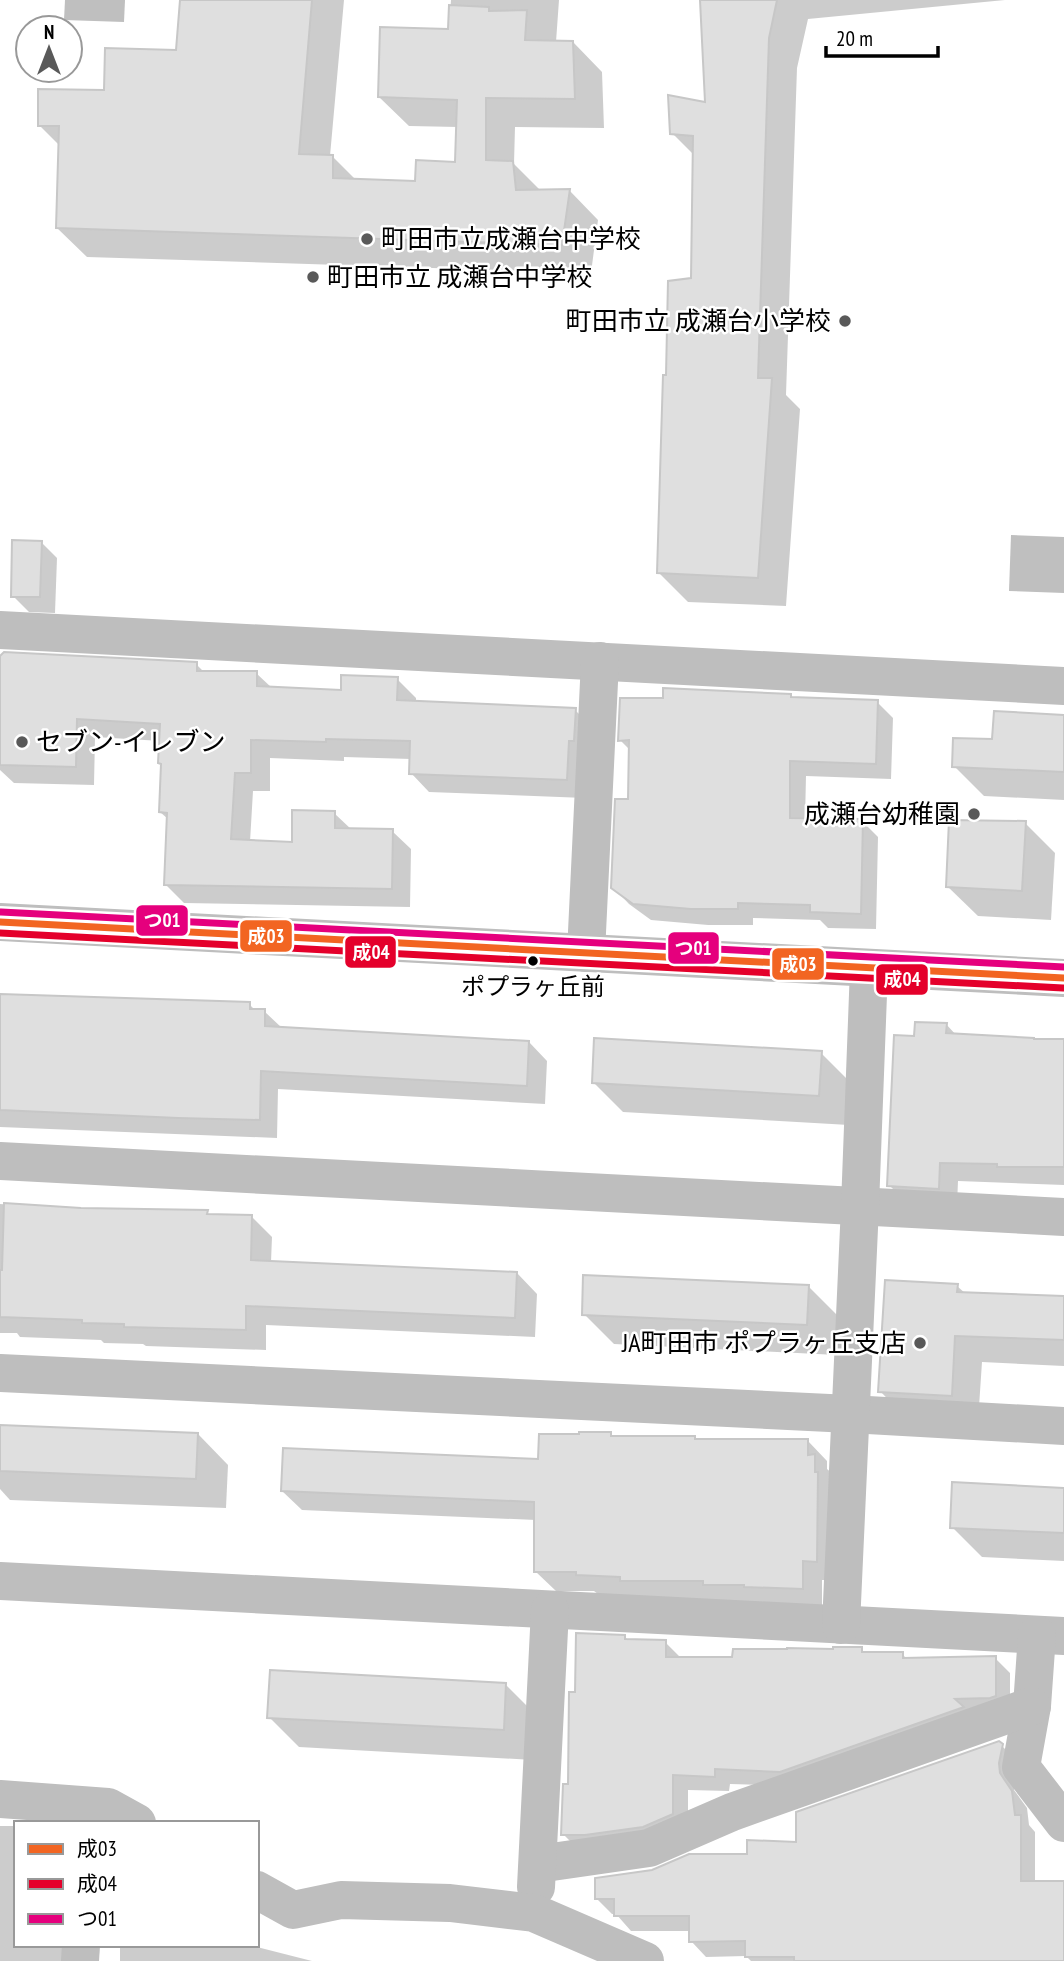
<svg xmlns="http://www.w3.org/2000/svg" width="1064" height="1961" font-family="'PT Sans Narrow','Noto Sans JP',sans-serif">
	<style>
		.water { fill: #bfbfbf }
		.shadow { fill: #0003 }
		.building { fill: #dfdfdf; stroke: #c7c7c7; stroke-width: 2 }
		.lines { fill: none; stroke-linecap: round; stroke-linejoin: round }
		.minor { stroke: #bebebe; stroke-width: 38 }
		.bus-1-casing { stroke: #fff; stroke-width: 12 }
		.bus-2-casing { stroke: #fff; stroke-width: 12 }
		.bus-3-casing { stroke: #fff; stroke-width: 12 }
		.bus-1 { stroke: #f26522; stroke-width: 7 }
		.bus-2 { stroke: #e4002b; stroke-width: 7 }
		.bus-3 { stroke: #e5007d; stroke-width: 7 }
		.poi-dot { fill: #595959; stroke: #fff; stroke-width: 2.5 }
		.bus-dot { fill: #000; stroke: #fff; stroke-width: 2.5 }
		.labels { text-anchor: middle; stroke-width: 5; stroke-linejoin: round; paint-order: stroke }
		.bus-label { font-size: 24px; fill: #000; stroke: #fff }
		.poi-label { font-size: 26px; fill: #000; stroke: #fff; text-anchor: start }
		.line-badge { stroke: #fff; stroke-width: 2.5 }
		.badge-label { font-size: 19px; text-anchor: middle; font-weight: bold; fill: #fff }
	</style>
	<rect width="100%" height="100%" fill="#fff"/>
	<!-- water -->
	<g class="water">
		<path d="M65,0H125L124,22L64,20Z"/>
		<path d="M1011,535L1064,537V593L1009,591Z"/>
	</g>
	<!-- shadow -->
	<g class="shadow">
		<path d="M182,0H344L330,156H332L356,180L417,182L457,163L458,127L409,126L379,97L449,31L451,0H559L556,42H573L602,72L604,128L515,127L514,164L541,191L569,190L598,220L591,273L87,257L57,228L60,146L39,125L106,92L178,52Z"/>
		<path d="M702,0H1005L808,19L797,68L786,395L800,409L786,606L688,602L659,573L668,376L693,279L695,156L672,133L706,104Z"/>
		<path d="M41,542L57,558L55,613L29,612L13,596Z"/>
		<path d="M0,659L196,664L205,673H256L272,688L343,692L397,679L416,698V703L575,710L594,729L585,798L429,792L411,773V759L344,757V761L270,758V791H253L250,842L294,843L334,813L352,830L392,831L411,849L410,907L184,903L165,884L168,819L160,812L163,766L161,741L95,737L94,785L14,783L0,770Z"/>
		<path d="M791,695L794,699L877,702L893,718L891,779L806,776L805,820L862,821L878,837L876,929L828,928L820,920L753,918V925H708L651,920L629,904L613,887L630,800L631,751L620,740Z"/>
		<path d="M1064,717V800L984,796L954,766L994,741Z"/>
		<path d="M1025,823L1055,853L1051,920L978,916L947,886Z"/>
		<path d="M0,996L249,1004L256,1011H264L282,1028L529,1042L547,1061L545,1104L278,1089L277,1138L0,1127Z"/>
		<path d="M946,1024L957,1036L1064,1042V1185L958,1181L957,1206L907,1203L889,1185L916,1038Z"/>
		<path d="M821,1053L851,1083L849,1125L623,1112L593,1082Z"/>
		<path d="M0,1204L81,1210L207,1212L210,1216L252,1217L272,1237L271,1262L517,1273L537,1294L535,1337L266,1325V1350L146,1346L143,1344L104,1343L101,1340L20,1337L17,1333H0Z"/>
		<path d="M808,1286L838,1316L837,1355L614,1344L584,1314Z"/>
		<path d="M957,1286L966,1294L1064,1298V1366L982,1362L978,1422L907,1419L880,1391Z"/>
		<path d="M0,1427L198,1434L228,1465L226,1508L10,1500L0,1489Z"/>
		<path d="M610,1434L614,1438H694L698,1441H808L827,1461V1469L834,1475L835,1580H822V1608L598,1594L594,1591H556L536,1572V1520L302,1510L282,1491L540,1461Z"/>
		<path d="M1064,1489V1561L982,1557L952,1527Z"/>
		<path d="M625,1637L629,1641L665,1642L680,1657L734,1659L861,1649L866,1654H902L907,1659L995,1658L1010,1673V1711L797,1786L730,1784L729,1791L688,1790V1829L578,1849L563,1834L569,1786L576,1694Z"/>
		<path d="M505,1684L536,1715L533,1760L299,1747L269,1717Z"/>
		<path d="M999,1743L1017,1761L1014,1790L1027,1808L1029,1825L1035,1832V1883H1064V1961H751L746,1956L706,1957L691,1941L690,1931H631L616,1914H612L597,1899L748,1855L798,1844Z"/>
		<path d="M0,1826H16V1945H72L66,1961H0Z"/>
		<path d="M120,1945H249L312,1961H120Z"/>
	</g>
	<!-- building -->
	<g class="building">
		<path d="M180,0H312L299,154L333,155V178L415,181L416,160L455,162L457,100L378,97L380,27L448,29L449,5L489,7V11L527,10L525,40L573,41L575,99L486,98V160L513,161L516,190L570,189L562,245L56,228L59,126H38V89L104,90L105,48L176,50Z"/>
		<path d="M700,0H777L769,38L758,378H772L758,578L657,573L663,375H666L668,281L691,278L693,136L670,134L668,95L705,102Z"/>
		<path d="M12,540L42,541L40,597H11Z"/>
		<path d="M4,652L197,662V671H257V686L341,690V675L398,677L397,700L576,708L574,741H569L567,780L409,774L410,741L326,739V742L251,740V773H235L231,839L292,842V810L335,811V828L393,829L392,889L164,885L167,813L159,812L161,764L158,763L160,724L77,719L76,767L0,765V656Z"/>
		<path d="M663,688L791,694V697L878,700L876,764L790,761V818L863,819L861,914L810,912V905L738,903V909H691L633,904L611,888L615,799H628L629,740L618,741L620,698H663Z"/>
		<path d="M994,711L1064,715V772L952,767L953,738L992,739Z"/>
		<path d="M949,820L1026,821L1022,891L946,887Z"/>
		<path d="M0,994L250,1002V1009H265V1026L529,1041L527,1086L261,1071L260,1120L178,1118L0,1110Z"/>
		<path d="M915,1022L947,1023L946,1033L1034,1038V1039H1064V1167H997V1164L940,1163L939,1189L887,1186L894,1035L914,1036Z"/>
		<path d="M594,1038L822,1051L819,1096L592,1083Z"/>
		<path d="M4,1203L81,1208L208,1210L207,1214L252,1215L251,1260L517,1272L515,1318L246,1306V1330L124,1327V1324L82,1323V1320L0,1317V1270H2Z"/>
		<path d="M583,1275L809,1285L807,1325L582,1315Z"/>
		<path d="M885,1280L958,1284L957,1292L1064,1296V1340L955,1336L952,1396L878,1392Z"/>
		<path d="M0,1425L198,1433L196,1479L0,1471Z"/>
		<path d="M579,1432H611V1436H695V1439H808V1455L815,1454V1472H818L817,1562L803,1561V1589L744,1587V1585H703V1581H620V1577L576,1575V1572H534V1502L281,1491L283,1448L538,1459L539,1434H579Z"/>
		<path d="M952,1482L1064,1488V1533L950,1528Z"/>
		<path d="M576,1633L625,1635V1639L666,1640V1657H732L733,1649H787V1648L833,1649V1647H862V1652H903V1658L996,1656V1696L990,1698L955,1699L964,1707L780,1772L715,1769V1777L673,1775V1814L643,1827L585,1835H561L563,1784H568L569,1692H575Z"/>
		<path d="M270,1670L506,1683L504,1730L267,1718Z"/>
		<path d="M999,1741L1003,1744L999,1763L1000,1773L1012,1791L1015,1815H1021V1881H1064V1961H794V1957H745V1941L689,1942V1916H614V1899H595V1878L652,1870L689,1854H747V1840L796,1842V1812Z"/>
	</g>
	<g class="lines">
		<!-- minor -->
		<g class="minor">
			<path d="M0,630L1064,686"/>
			<path d="M0,922L1064,978"/>
			<path d="M586,953L600,661"/>
			<path d="M0,1161L1064,1217"/>
			<path d="M0,1373L850,1414L1064,1426"/>
			<path d="M0,1581L1064,1636"/>
			<path d="M841,1625L860,1206L869,968"/>
			<path d="M1037,1635L1032,1706L1021,1767L1064,1823"/>
			<path d="M0,1799L108,1807L137,1823"/>
			<path d="M538,1864L649,1848L732,1812L1032,1706"/>
			<path d="M536,1887L550,1610"/>
			<path d="M257,1890L293,1910L341,1900L450,1903L534,1913L645,1961"/>
			<path d="M80,1961L81,1945"/>
		</g>
		<!-- bus-1 casing -->
		<g class="bus-1-casing">
			<path id="bus-1" d="M0,922L1064,978"/>
		</g>
		<!-- bus-2 casing -->
		<g class="bus-2-casing">
			<path id="bus-2" d="M0,933L1063,988"/>
		</g>
		<!-- bus-3 casing -->
		<g class="bus-3-casing">
			<path id="bus-3" d="M1,912L1064,967"/>
		</g>
		<!-- bus-1 -->
		<use href="#bus-1" class="bus-1"/>
		<!-- bus-2 -->
		<use href="#bus-2" class="bus-2"/>
		<!-- bus-3 -->
		<use href="#bus-3" class="bus-3"/>
	</g>
	<!-- markers -->
	<g class="poi-dot">
		<circle cx="367" cy="239" r="7"/>
		<circle cx="313" cy="277" r="7"/>
		<circle cx="845" cy="321" r="7"/>
		<circle cx="22" cy="742" r="7"/>
		<circle cx="974" cy="814" r="7"/>
		<circle cx="920" cy="1343" r="7"/>
	</g>
	<circle class="bus-dot" cx="533" cy="961" r="6"/>
	<g class="labels">
		<!-- bus labels -->
		<g class="bus-label">
			<text x="533" y="995">ポプラヶ丘前</text>
		</g>
		<!-- poi labels -->
		<g class="poi-label">
			<text x="381" y="248">町田市立成瀬台中学校</text>
			<text x="327" y="286">町田市立 成瀬台中学校</text>
			<text x="831" y="330" text-anchor="end">町田市立 成瀬台小学校</text>
			<text x="36" y="751">セブン-イレブン</text>
			<text x="960" y="823" text-anchor="end">成瀬台幼稚園</text>
			<text x="906" y="1352" text-anchor="end">JA町田市 ポプラヶ丘支店</text>
		</g>
	</g>
	<g class="line-badge">
		<rect x="135" y="904" width="54" height="33" rx="7" fill="#e5007d"/>
		<rect x="239" y="919" width="54" height="34" rx="7" fill="#f26522"/>
		<rect x="667" y="931" width="53" height="34" rx="7" fill="#e5007d"/>
		<rect x="344" y="935" width="53" height="34" rx="7" fill="#e4002b"/>
		<rect x="771" y="947" width="54" height="34" rx="7" fill="#f26522"/>
		<rect x="875" y="963" width="54" height="33" rx="7" fill="#e4002b"/>
	</g>
	<g class="badge-label">
		<text x="162" y="927">つ01</text>
		<text x="266" y="943">成03</text>
		<text x="693" y="955">つ01</text>
		<text x="371" y="959">成04</text>
		<text x="798" y="971">成03</text>
		<text x="902" y="986">成04</text>
	</g>
	<!-- legend -->
	<rect x="14" y="1821" width="245" height="126" fill="#ffffff" stroke="#999999" stroke-width="2"/>
	<rect x="28" y="1844" width="35" height="10" fill="#f26522" stroke="#999999" stroke-width="2"/>
	<text x="77" y="1856" font-size="21" fill="#000000">成03</text>
	<rect x="28" y="1879" width="35" height="10" fill="#e4002b" stroke="#999999" stroke-width="2"/>
	<text x="77" y="1891" font-size="21" fill="#000000">成04</text>
	<rect x="28" y="1914" width="35" height="10" fill="#e5007d" stroke="#999999" stroke-width="2"/>
	<text x="77" y="1926" font-size="21" fill="#000000">つ01</text>
	<!-- north arrow -->
	<g transform="translate(49 49)"><circle r="33" fill="#ffffff" stroke="#999999" stroke-width="2"/>
	<path d="M0-5L12 26L0 18L-12 26Z" fill="#595959"/>
	<text y="-10" font-size="19" font-weight="bold" text-anchor="middle" fill="#000000">N</text>
	</g>
	<!-- scale -->
	<path d="M826 46v10h112v-10" fill="none" stroke="#000000" stroke-width="3.5"/>
	<text x="836" y="46" font-size="21" fill="#000000" stroke="#ffffff" stroke-width="5" paint-order="stroke">20 m</text>
</svg>
